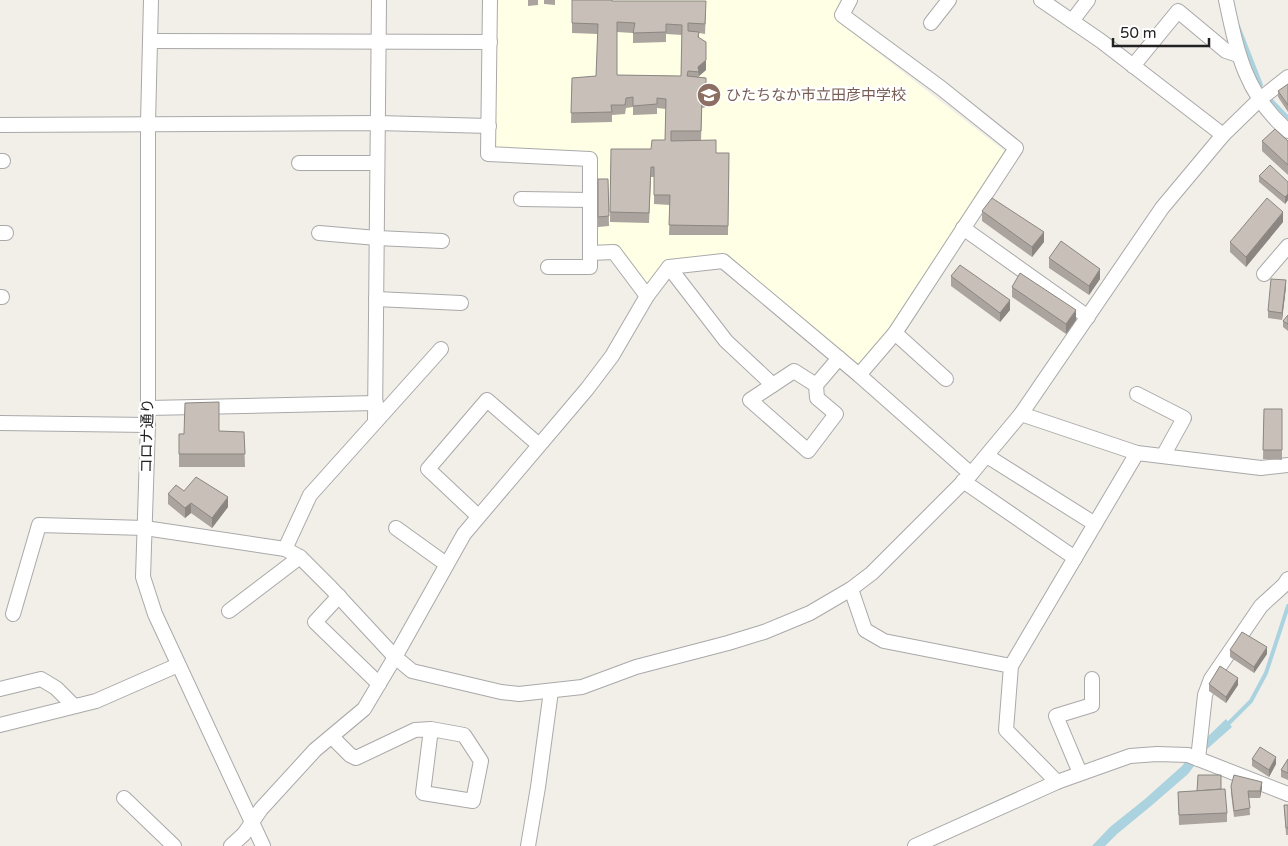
<svg xmlns="http://www.w3.org/2000/svg" width="1288" height="846" font-family="'Varela Round','Noto Sans JP',sans-serif">
	<style>
		.education { fill: #ffffe5 }
		.water { fill: #aad3df }
		.lines { fill: none; stroke-linecap: round; stroke-linejoin: round }
		.stream { stroke: #aad3df; stroke-width: 4 }
		.minor-casing { stroke: #a9a9a9; stroke-width: 16 }
		.minor { stroke: #fff; stroke-width: 14 }
		.wall { fill: #aba49e; fill-rule: evenodd }
		.shaded-wall { fill: #8b8681 }
		.building { fill: #c7bfb8; stroke: #8b8681; fill-rule: evenodd }
		.labels { text-anchor: middle; stroke-width: 4.5; stroke-linejoin: round; paint-order: stroke }
		.education-label { font-size: 15px; fill: #785e54; stroke: #fff; text-anchor: start }
		.street-label { font-size: 15px; fill: #222; stroke: #fff }
	</style>
	<rect width="100%" height="100%" fill="#f2efe9"/>
	<!-- education -->
	<path class="education" d="M495,0H845L836,20L1007,153L892,331L858,370L723,257L669,262L645,287L599,249L593,243L595,155L492,152Z"/>
	<!-- water -->
	<path class="water" d="M1226,719L1232,727L1206,750L1188,774L1151,806L1117,834L1105,846H1092L1110,827L1145,799L1182,766L1202,742Z"/>
	<g class="lines">
		<!-- stream -->
		<g class="stream">
			<path d="M1238,26L1261,85"/>
			<path d="M1271,100L1288,118"/>
			<path d="M1227,725L1251,701L1266,673L1288,606"/>
		</g>
		<!-- minor casing -->
		<g class="minor-casing">
			<g id="minor">
				<path d="M151,0L148,123V425L143,577L155,614L263,846"/>
				<path d="M490,0L488,154L590,159V267H548"/>
				<path d="M850,0L842,15L941,88L1016,148L895,333L859,375"/>
				<path d="M1041,0L1101,41L1223,135"/>
				<path d="M1226,0C1237,52 1245,94 1288,131"/>
				<path d="M1072,21L1088,0"/>
				<path d="M931,23L949,0"/>
				<path d="M150,41L490,42"/>
				<path d="M1133,66L1178,11L1226,51L1238,55"/>
				<path d="M0,125L378,123L489,126"/>
				<path d="M0,161H3"/>
				<path d="M299,163H377"/>
				<path d="M521,199L590,200"/>
				<path d="M963,228L1088,317"/>
				<path d="M0,233H6"/>
				<path d="M319,233L377,238L442,241"/>
				<path d="M590,253L614,252L647,296"/>
				<path d="M669,267L726,341L773,385"/>
				<path d="M1264,274L1288,246"/>
				<path d="M0,297H2"/>
				<path d="M376,299L461,303"/>
				<path d="M895,333L946,379"/>
				<path d="M816,385L794,371L750,400L808,451L836,414L817,398L816,385L839,358"/>
				<path d="M1137,394L1184,418L1163,456"/>
				<path d="M148,408L376,403"/>
				<path d="M1021,414L1137,453L1261,468L1288,465"/>
				<path d="M375,422L379,0"/>
				<path d="M0,423L148,425"/>
				<path d="M987,456L1095,524"/>
				<path d="M963,481L1075,558"/>
				<path d="M478,516L428,469L487,400L539,445"/>
				<path d="M396,528L446,564"/>
				<path d="M285,549L310,495L441,349"/>
				<path d="M851,589L865,630L884,641L1011,666"/>
				<path d="M339,596L315,622L379,684"/>
				<path d="M229,611L300,557"/>
				<path d="M13,614L39,525L145,528L285,549L300,557L331,588L395,657L412,671L501,692L519,694L582,687L636,667L728,643L764,632L810,613L851,589L872,573L971,474L1021,414L1162,208L1223,135L1259,100L1288,77"/>
				<path d="M0,689L41,679L56,688L74,706"/>
				<path d="M0,725L96,701L178,665"/>
				<path d="M332,737L350,755L356,758L415,730L431,729L464,735L481,761L473,801L423,793L431,729"/>
				<path d="M1198,759L1205,695L1211,679L1261,606L1284,585L1288,579"/>
				<path d="M1080,773L1056,716L1092,705V679"/>
				<path d="M1057,782L1006,730L1011,666L1137,453"/>
				<path d="M124,798L174,846"/>
				<path d="M231,846L244,834L261,809L315,750L364,709L395,657L464,534L587,389L612,356L647,296L669,267L723,261L859,375L971,474"/>
				<path d="M528,846L538,787L551,691"/>
				<path d="M915,846L1057,782L1130,756L1157,754L1188,755L1288,794"/>
			</g>
		</g>
		<!-- minor -->
		<use href="#minor" class="minor"/>
	</g>
	<!-- wall -->
	<g class="wall">
		<path d="M528,0H538V5L528,6Z"/>
		<path d="M544,0H555V5L544,4Z"/>
		<path d="M572,0L612,1L706,11L705,34L699,33V38L706,70L699,76V77L706,78V107L702,108L701,141L716,153H729L728,235H669L670,205L654,204V177H651L649,223L610,222L611,149H651L665,140L666,109L657,108V114L633,115V107L626,108L625,114L612,115V122L571,123L572,78L596,76L598,34L572,33ZM617,32L633,33V43L666,42V34L682,35L681,76L617,75Z"/>
		<path d="M1288,84V112L1278,97V91Z"/>
		<path d="M1262,141H1288V175L1262,151Z"/>
		<path d="M1259,176L1288,182V200L1285,204L1259,182Z"/>
		<path d="M598,179H608L609,226L598,227Z"/>
		<path d="M982,211L1044,242L1032,257L982,221Z"/>
		<path d="M1283,222L1246,267L1230,252V242Z"/>
		<path d="M1049,258L1100,279L1089,295L1049,268Z"/>
		<path d="M951,276L1010,310L1000,322L951,286Z"/>
		<path d="M1012,287L1076,320L1066,334L1012,297Z"/>
		<path d="M1286,287L1282,320L1268,318V311Z"/>
		<path d="M1288,315V331L1283,327V321Z"/>
		<path d="M1264,409H1282V460L1263,459Z"/>
		<path d="M219,431L244,432L245,467H179V434Z"/>
		<path d="M184,491L228,507L212,528L191,513L185,518L168,504V494Z"/>
		<path d="M1230,650L1267,654L1254,673L1230,657Z"/>
		<path d="M1209,684L1238,685L1226,703L1209,691Z"/>
		<path d="M1252,759L1276,764L1269,777L1252,766Z"/>
		<path d="M1288,759V780L1281,777V770Z"/>
		<path d="M1231,786L1262,788L1260,798H1249L1250,815L1234,817L1231,793Z"/>
		<path d="M1221,789L1227,813V822L1179,825L1178,792Z"/>
		<path d="M1284,805H1288V835H1286Z"/>
	</g>
	<!-- shaded-wall -->
	<g class="shaded-wall">
		<path d="M706,60V70L699,76L698,67Z"/>
		<path d="M1288,194V200L1285,204V197Z"/>
		<path d="M1283,212V222L1246,267V257Z"/>
		<path d="M1044,232V242L1032,257V247Z"/>
		<path d="M1100,269V279L1089,295V286Z"/>
		<path d="M1286,280V287L1282,320V313Z"/>
		<path d="M1010,300V310L1000,322V313Z"/>
		<path d="M1076,310V320L1066,334V324Z"/>
		<path d="M228,497V507L212,528V518Z"/>
		<path d="M191,503V513L185,518V508Z"/>
		<path d="M1267,647V654L1254,673V667Z"/>
		<path d="M1238,678V685L1226,703V697Z"/>
		<path d="M1276,757V764L1269,777V770Z"/>
		<path d="M1262,782V788L1260,798V791Z"/>
	</g>
	<!-- building -->
	<g class="building">
		<path d="M572,0H612V1H706L705,24L688,23V31L699,32L698,37L706,42V60L698,67L699,72L688,71L687,76L706,78V97L702,98L701,131H671V141L716,140V153H729L728,226L669,225L670,195H654V167H651L649,213L610,212L611,149H651L652,140H665L666,99L657,98V104L633,106V97L626,98L625,105H611L612,112L571,113L572,78L596,76L598,24L572,23ZM617,22L635,23L633,33L666,32V24L682,25L681,76L617,75Z"/>
		<path d="M1288,84V105L1278,91Z"/>
		<path d="M1275,129L1288,141V165L1262,141Z"/>
		<path d="M1270,165L1288,182V194L1285,197L1259,176Z"/>
		<path d="M598,179H608L609,216L598,217Z"/>
		<path d="M992,198L1044,232L1032,247L982,211Z"/>
		<path d="M1267,198L1283,212L1246,257L1230,242Z"/>
		<path d="M1061,241L1100,269L1089,286L1049,258Z"/>
		<path d="M960,265L1010,300L1000,313L951,276Z"/>
		<path d="M1020,273L1076,310L1066,324L1012,287Z"/>
		<path d="M1271,279L1286,280L1282,313L1268,311Z"/>
		<path d="M1288,315V324L1283,321Z"/>
		<path d="M219,402V431L244,432L245,454H179V434H184L185,403Z"/>
		<path d="M1264,409H1282V450H1263Z"/>
		<path d="M196,477L228,497L212,518L191,503L185,508L168,494L176,485L184,491Z"/>
		<path d="M1242,632L1267,647L1254,667L1230,650Z"/>
		<path d="M1220,666L1238,678L1226,697L1209,684Z"/>
		<path d="M1260,747L1276,757L1269,770L1252,759Z"/>
		<path d="M1288,759V773L1281,770Z"/>
		<path d="M1198,775H1221V789L1197,791Z"/>
		<path d="M1234,775L1262,782L1260,791H1248L1250,808L1234,811L1231,786Z"/>
		<path d="M1225,789L1227,813L1179,815L1178,792Z"/>
		<path d="M1284,805H1288V828H1286Z"/>
	</g>
	<!-- icons -->
	<defs>
		<g id="school-disc" transform="scale(1.25)"><circle r="9.5" fill="#8d6e63" stroke="#fff"/><path d="M0-5L7-2L0 1L-7-2ZM-4 1L0 2.5L4 1V4Q0 6-4 4Z" fill="#fff"/></g>
	</defs>
	<g fill-rule="evenodd">
		<use href="#school-disc" x="709" y="95"/>
	</g>
	<g class="labels">
		<!-- education labels -->
		<g class="education-label">
			<text x="726" y="100">ひたちなか市立田彦中学校</text>
		</g>
		<!-- street labels -->
		<g class="street-label">
			<text transform="translate(147 436) rotate(-89)" y="5">コロナ通り</text>
		</g>
	</g>
	<!-- scale -->
	<path d="M1113 38v8h96v-8" fill="none" stroke="#222222" stroke-width="2.5"/>
	<text x="1120" y="38" font-size="15" fill="#222222" stroke="#ffffff" stroke-width="4" paint-order="stroke">50 m</text>
</svg>
